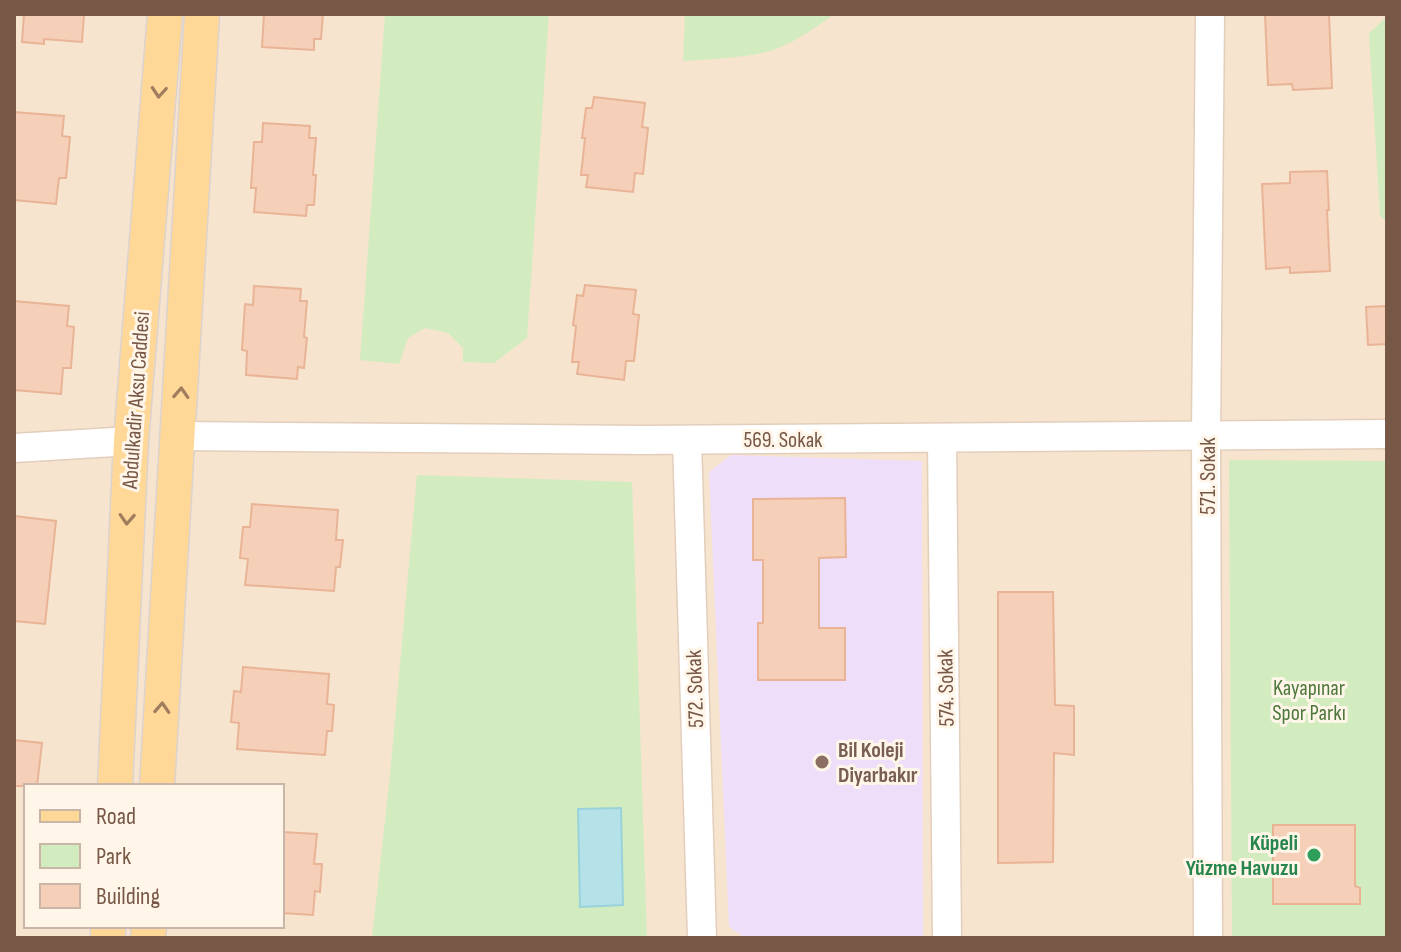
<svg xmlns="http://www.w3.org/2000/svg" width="1401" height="952" font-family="'Sofia Sans Condensed',sans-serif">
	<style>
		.residential { fill: #f6e4cf; fill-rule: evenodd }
		.education { fill: #efdefa }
		.green { fill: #d2ecbf }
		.water { fill: #b4e2e8; stroke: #9ad2db; stroke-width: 2 }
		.building { fill: #f5cfb7; stroke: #e9b496; stroke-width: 2 }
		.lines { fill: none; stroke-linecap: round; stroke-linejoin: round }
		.minor-casing { stroke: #e3cebc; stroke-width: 31 }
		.major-casing { stroke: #dcd3cf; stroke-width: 37 }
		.minor { stroke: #fff; stroke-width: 28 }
		.major { stroke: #ffd797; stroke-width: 34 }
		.oneway { stroke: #a07d5e }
		.education-dot { fill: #8d6e63; stroke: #fff6e9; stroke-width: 3 }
		.leisure-dot { fill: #2e9e5b; stroke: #fff6e9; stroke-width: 3 }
		.labels { text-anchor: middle; stroke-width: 6; stroke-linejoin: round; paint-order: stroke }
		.street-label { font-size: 22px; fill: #775746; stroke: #fff6e9 }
		.park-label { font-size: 22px; fill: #4d783b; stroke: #fff6e9 }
		.education-label { font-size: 22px; font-weight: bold; fill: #785e54; stroke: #fff6e9; text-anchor: start }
		.leisure-label { font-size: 22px; font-weight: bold; fill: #27864d; stroke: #fff6e9; text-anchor: end }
	</style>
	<rect width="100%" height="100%" fill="#fef2e1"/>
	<!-- residential -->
	<path class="residential" d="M14,14H1387V938H14ZM26,786H282V926H26Z"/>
	<!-- education -->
	<path class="education" d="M731,455L922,461L923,938L744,937L729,927L709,472Z"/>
	<!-- green -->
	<g class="green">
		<path d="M385,14H549L527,338L494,363L463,362V348L448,333L425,328L408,338L399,364L360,360Z"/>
		<path d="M685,14H834C819,26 791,44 773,50C748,58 709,59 683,61Z"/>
		<path d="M1387,17V222L1380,216L1369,33Z"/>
		<path d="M1229,460L1387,461V938H1232Z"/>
		<path d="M417,475L632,482L647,938H372L390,775Z"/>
	</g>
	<!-- water -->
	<path class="water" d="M621,808L623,905L580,907L578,809Z"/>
	<!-- building -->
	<g class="building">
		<path d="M24,14H84L82,42L44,39V44L22,42Z"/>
		<path d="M264,14H323L321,39H314V50L262,47Z"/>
		<path d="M1265,14H1329L1332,88L1293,90L1292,84L1268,85Z"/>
		<path d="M594,97L645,103L642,127L648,128L643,174L635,173L633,192L586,187L588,175H581L585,138H582L586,108H592Z"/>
		<path d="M14,112L64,116L62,136L70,137L66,178H59L56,204L14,200Z"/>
		<path d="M263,123L310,126L309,138H316L313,175H316L314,205H307L306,216L254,212L256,188H251L254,142H262Z"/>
		<path d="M1327,171L1329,210H1327L1330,271L1290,273V267L1266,269L1262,184L1290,183V172Z"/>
		<path d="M585,285L636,290L633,314L639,315L634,361H626L624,380L577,374L579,362H572L576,326L573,325L577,295L583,296Z"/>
		<path d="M254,286L301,289L300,301H307L304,337L307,338L304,368L298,367L297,379L246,375L247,351L242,350L245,304L253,305Z"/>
		<path d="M14,301L69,306L67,326L74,327L71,368H63L61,394L14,390Z"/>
		<path d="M1387,306V344L1368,345L1366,307Z"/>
		<path d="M845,498L846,557L819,558V628H845V680H758V623H763V560H753V499Z"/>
		<path d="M252,504L338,510L336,540H343L340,567H336L334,591L245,585L248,559L240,558L243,527H250Z"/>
		<path d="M14,516L56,521L45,624L14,621Z"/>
		<path d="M998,592H1053L1055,705L1074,706V755L1054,753L1053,862L998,863Z"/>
		<path d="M243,667L329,674L327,704L334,705L332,731H327L325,755L237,749L239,723L231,722L234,691L241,692Z"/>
		<path d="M14,740L42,743L37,786H14Z"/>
		<path d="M1273,825H1355V886L1360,888V904H1273Z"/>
		<path d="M282,832L317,834L314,864H322L320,892L315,891L313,915L282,913Z"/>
	</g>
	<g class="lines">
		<!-- minor casing -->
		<g class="minor-casing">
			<g id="minor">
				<path d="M178,436L642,440L1387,434"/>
				<path d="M942,438L947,938"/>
				<path d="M687,440L702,938"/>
				<path d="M14,448L131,441"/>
				<path d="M1208,938L1206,435L1210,14"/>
			</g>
		</g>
		<!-- major casing -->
		<g class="major-casing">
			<g id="major">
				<path d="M115,786L131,441L165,14"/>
				<path d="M157,786L202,14"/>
				<path d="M108,938V926"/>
				<path d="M148,938L149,926"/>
			</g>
		</g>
		<!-- minor -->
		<use href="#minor" class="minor"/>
		<!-- major -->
		<use href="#major" class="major"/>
	</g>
	<!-- one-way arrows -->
	<defs><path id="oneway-chevron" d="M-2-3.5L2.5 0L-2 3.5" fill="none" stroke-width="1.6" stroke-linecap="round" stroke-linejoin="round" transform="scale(2)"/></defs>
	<g class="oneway">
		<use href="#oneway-chevron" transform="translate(159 92) rotate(94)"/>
		<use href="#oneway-chevron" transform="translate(181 393) rotate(-87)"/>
		<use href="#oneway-chevron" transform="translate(127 519) rotate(93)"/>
		<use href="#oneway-chevron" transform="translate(162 708) rotate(-87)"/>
	</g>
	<!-- markers -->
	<circle class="education-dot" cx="822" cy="762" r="8"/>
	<circle class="leisure-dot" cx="1314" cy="855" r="8"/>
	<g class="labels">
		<!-- street labels -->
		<g class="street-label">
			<text transform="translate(135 400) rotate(-86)" y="8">Abdulkadir Aksu Caddesi</text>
			<text x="783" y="447">569. Sokak</text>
			<text transform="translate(1207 476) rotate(-90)" y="8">571. Sokak</text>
			<text transform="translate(945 688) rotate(-91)" y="8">574. Sokak</text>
			<text transform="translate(694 689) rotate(-92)" y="8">572. Sokak</text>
		</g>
		<!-- park labels -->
		<g class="park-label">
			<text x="1309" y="695">Kayapınar<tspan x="1309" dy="25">Spor Parkı</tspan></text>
		</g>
		<!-- education labels -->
		<g class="education-label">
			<text x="838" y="757">Bil Koleji<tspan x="838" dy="25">Diyarbakır</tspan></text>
		</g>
		<!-- leisure labels -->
		<g class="leisure-label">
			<text x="1298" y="850">Küpeli<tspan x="1298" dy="25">Yüzme Havuzu</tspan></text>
		</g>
	</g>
	<!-- border -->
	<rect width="1401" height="952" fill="none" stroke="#775746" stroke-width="32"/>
	<!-- legend -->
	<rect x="24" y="784" width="260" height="144" fill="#fff6e9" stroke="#c9b6a8" stroke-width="2"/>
	<rect x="40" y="810" width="40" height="12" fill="#ffd797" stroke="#c9b6a8" stroke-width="2"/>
	<text x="96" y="824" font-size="24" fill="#775746">Road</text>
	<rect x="40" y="844" width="40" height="24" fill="#d2ecbf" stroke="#c9b6a8" stroke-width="2"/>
	<text x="96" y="864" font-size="24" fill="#775746">Park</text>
	<rect x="40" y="884" width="40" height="24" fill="#f5cfb7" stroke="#c9b6a8" stroke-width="2"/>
	<text x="96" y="904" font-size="24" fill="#775746">Building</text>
</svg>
